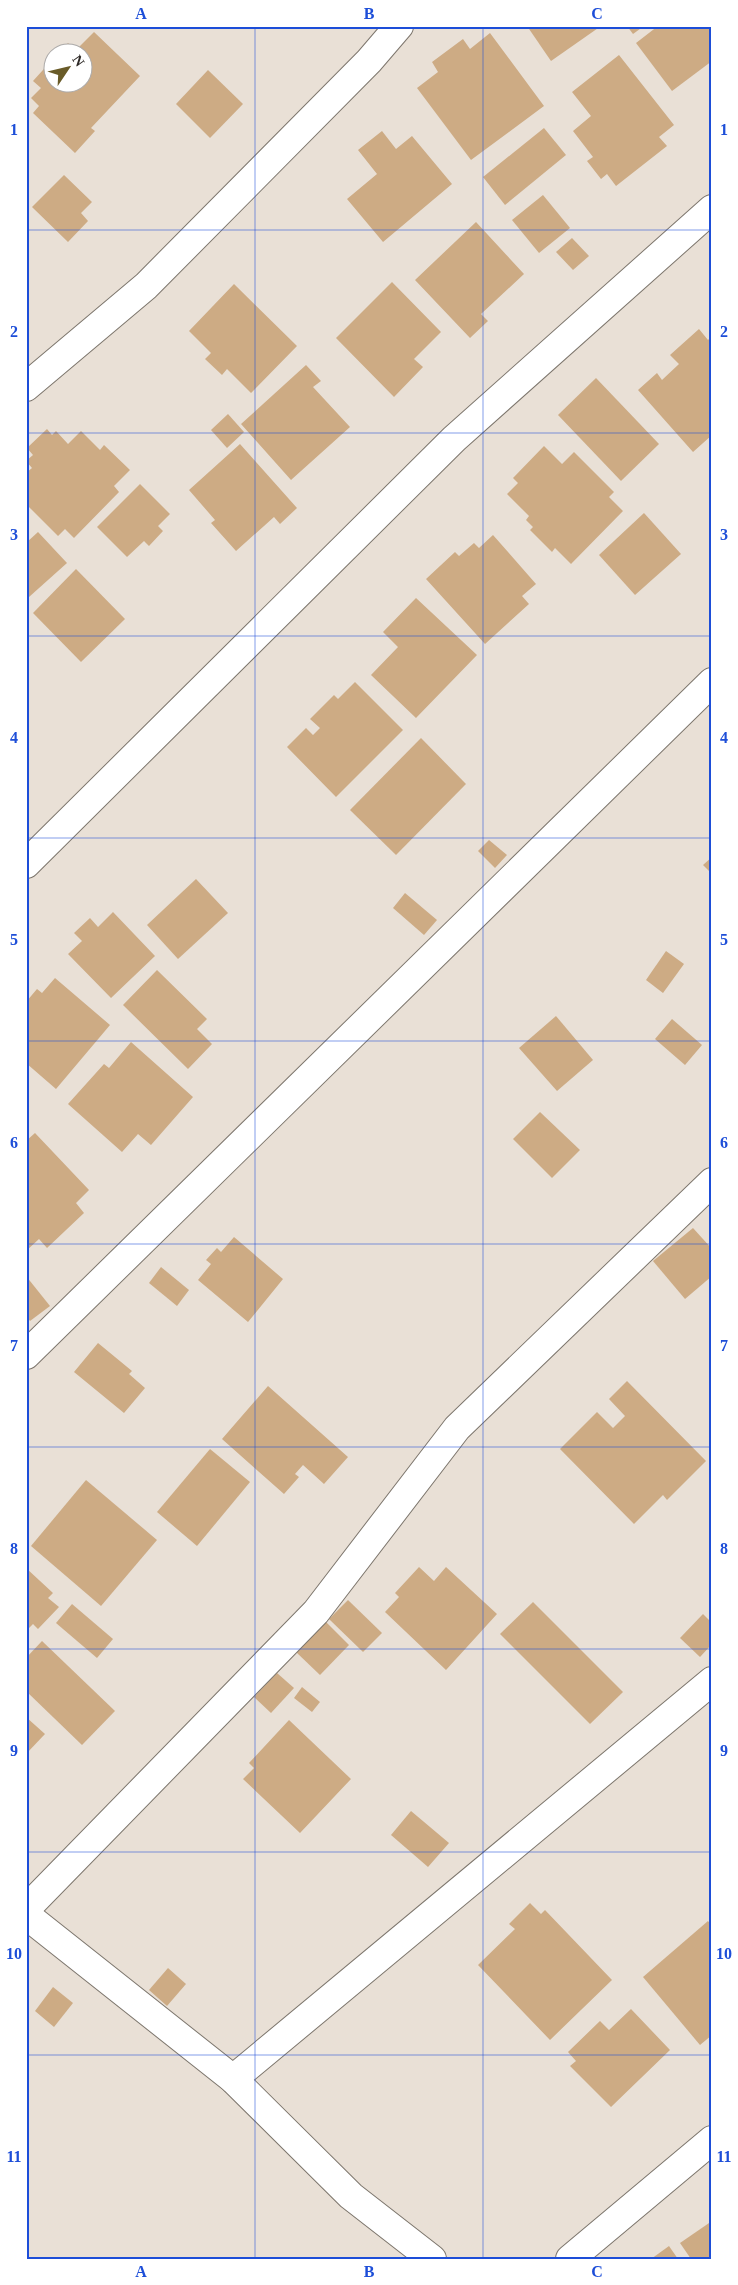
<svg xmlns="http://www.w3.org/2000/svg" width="738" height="2285" font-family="Georgia,serif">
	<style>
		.building { fill: #cdab84 }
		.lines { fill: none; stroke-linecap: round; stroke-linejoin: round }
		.minor-casing { stroke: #7d766d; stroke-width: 30 }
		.minor { stroke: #fff; stroke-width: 28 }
		.grid { fill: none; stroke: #1d4ed8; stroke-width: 1; stroke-opacity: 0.55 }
		.neatline { fill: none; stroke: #1d4ed8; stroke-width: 2 }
		.grid-label { font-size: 16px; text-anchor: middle; font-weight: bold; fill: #1d4ed8 }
	</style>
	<rect width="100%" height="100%" fill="#e9e0d6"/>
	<!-- building -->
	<g class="building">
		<path d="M527,26H601L551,61Z"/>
		<path d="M627,26H644L633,34Z"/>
		<path d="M658,26H712V61L672,91L636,43Z"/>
		<path d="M94,32L140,76L91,128L95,131L75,153L33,113L39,106L31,98L41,88L33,81L52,60V82H82V52H59L68,43L76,50Z"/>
		<path d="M490,33L544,106L471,160L417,88L438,72L432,62L463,39L470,49Z"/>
		<path d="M619,55L674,125L659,137L667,146L616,186L607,174L601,179L587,161L593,157L573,131L591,116L572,92Z"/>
		<path d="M208,70L243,104L210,138L176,104Z"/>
		<path d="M544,128L566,155L505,205L483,177Z"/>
		<path d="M382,131L396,149L412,136L452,184L383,242L347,199L377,174L358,150Z"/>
		<path d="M64,175L92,202L81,213L88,221L68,242L32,207Z"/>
		<path d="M543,195L570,228L539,253L512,220Z"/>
		<path d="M476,222L524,274L481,314L488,321L470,338L415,280Z"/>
		<path d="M572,238L589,256L573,270L556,252Z"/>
		<path d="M392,282L441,332L414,359L423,367L394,397L336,338Z"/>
		<path d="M234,284L297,346L251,393L227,369L222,375L205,359L211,353L189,331Z"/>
		<path d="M699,329L708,340L712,336V435L693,452L638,390L657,373L662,380L679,364L670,355Z"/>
		<path d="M306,365L321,381L313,387L350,427L291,480L241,424Z"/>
		<path d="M596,378L659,444L621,481L558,415Z"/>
		<path d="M228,414L244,432L227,448L211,430Z"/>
		<path d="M47,429L52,435L56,431L68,444L81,431L100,450L104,445L130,470L114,486L119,492L74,538L65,529L58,536L26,504V473L32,468L26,461L33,455L27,448Z"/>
		<path d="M240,444L297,508L280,524L274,517L236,551L211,523L215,520L189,490Z"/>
		<path d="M544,446L562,464L574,452L614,492L609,497L623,511L571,564L555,548L552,552L530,530L533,527L526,520L529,516L507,494L518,483L513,478Z"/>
		<path d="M140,484L170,514L158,526L163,531L149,546L144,541L127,557L97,527Z"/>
		<path d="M644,513L681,554L635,595L599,555Z"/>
		<path d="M38,532L67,563L29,597L26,594V543Z"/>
		<path d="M493,535L536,584L522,596L529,604L485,644L426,579L455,552L459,556L474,543L479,548Z"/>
		<path d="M76,569L125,619L81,662L33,613Z"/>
		<path d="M416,598L477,655L416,718L371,675L398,647L383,632Z"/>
		<path d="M355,682L403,730L336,797L287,747L306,728L313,735L320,728L310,719L334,695L338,699Z"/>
		<path d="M421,738L466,784L396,855L350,810Z"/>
		<path d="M489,840L507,855L495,868L478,851Z"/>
		<path d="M712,857V874L703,865Z"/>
		<path d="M196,879L228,913L178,959L147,925Z"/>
		<path d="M405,893L437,920L424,935L393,908Z"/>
		<path d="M113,912L155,956L111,998L68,954L82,941L74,933L90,918L98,927Z"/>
		<path d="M666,951L684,964L663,993L646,980Z"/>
		<path d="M157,970L207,1019L197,1029L212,1044L188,1069L123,1005Z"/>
		<path d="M55,978L110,1025L56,1089L26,1063V1002L37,989L42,993Z"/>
		<path d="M556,1016L593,1060L557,1091L519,1048Z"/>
		<path d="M672,1019L702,1045L685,1065L655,1039Z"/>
		<path d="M131,1042L193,1097L151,1145L138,1134L122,1152L68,1104L104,1064L109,1068Z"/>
		<path d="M540,1112L580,1150L552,1178L513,1139Z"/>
		<path d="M35,1133L89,1190L76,1203L84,1213L47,1248L39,1239L26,1251V1141Z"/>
		<path d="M693,1228L712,1249V1276L685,1299L653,1261Z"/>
		<path d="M234,1237L283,1279L248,1322L198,1280L211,1264L206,1260L217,1248L221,1252Z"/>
		<path d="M161,1267L189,1290L177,1306L149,1283Z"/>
		<path d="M26,1276L50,1306L30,1321L26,1316Z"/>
		<path d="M98,1343L132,1371L129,1374L145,1388L124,1413L74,1372Z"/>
		<path d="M627,1381L706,1461L667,1500L663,1495L634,1524L560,1449L597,1412L613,1428L625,1416L609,1399Z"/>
		<path d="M268,1386L348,1457L324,1484L303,1465L295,1474L299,1477L284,1494L222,1439Z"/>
		<path d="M210,1449L250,1482L197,1546L157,1512Z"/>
		<path d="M86,1480L157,1540L101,1606L31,1546Z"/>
		<path d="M419,1567L434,1581L446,1567L497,1614L446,1670L385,1612L399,1597L395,1593Z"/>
		<path d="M26,1568L53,1593L48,1598L59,1607L38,1629L33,1624L26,1631Z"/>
		<path d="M348,1600L382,1633L363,1652L329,1619Z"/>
		<path d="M533,1602L623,1692L590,1724L500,1634Z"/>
		<path d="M72,1604L113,1639L97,1658L56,1623Z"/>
		<path d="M703,1614L712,1623V1644L700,1657L680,1638Z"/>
		<path d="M325,1621L349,1645L320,1675L296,1652Z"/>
		<path d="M42,1641L115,1711L82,1745L26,1691V1658Z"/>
		<path d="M277,1673L294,1688L271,1713L254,1697Z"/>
		<path d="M302,1687L320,1702L312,1712L294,1698Z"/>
		<path d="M26,1717L45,1734L26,1754Z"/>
		<path d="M289,1720L351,1779L300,1833L243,1779L254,1768L249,1763Z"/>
		<path d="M411,1811L449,1843L428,1867L391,1835Z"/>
		<path d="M530,1903L541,1914L545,1910L612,1980L550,2040L478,1965L515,1929L509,1924Z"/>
		<path d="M708,1921L712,1926V2035L700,2045L643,1977Z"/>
		<path d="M168,1968L186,1984L167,2006L149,1990Z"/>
		<path d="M53,1987L73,2003L54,2027L35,2011Z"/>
		<path d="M631,2009L670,2050L611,2107L570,2066L576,2061L568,2052L600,2021L609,2030Z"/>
		<path d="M712,2221V2259H691L680,2243Z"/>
		<path d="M669,2246L678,2259H651Z"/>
	</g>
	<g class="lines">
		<!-- minor casing -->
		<g class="minor-casing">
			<g id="minor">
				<path d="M26,387L146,286L369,61L399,26"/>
				<path d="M26,864L454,439L712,209"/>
				<path d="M26,1355L712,682"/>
				<path d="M26,1909L316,1612L457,1428L712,1182"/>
				<path d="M26,1915L233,2079L351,2196L432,2259"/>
				<path d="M233,2079L712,1681"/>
				<path d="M570,2259L712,2140"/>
			</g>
		</g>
		<!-- minor -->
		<use href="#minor" class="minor"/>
	</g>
	<!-- grid -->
	<path class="grid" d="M255,26V2259M483,26V2259M26,230H712M26,433H712M26,636H712M26,838H712M26,1041H712M26,1244H712M26,1447H712M26,1649H712M26,1852H712M26,2055H712"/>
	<!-- border -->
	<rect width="738" height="2285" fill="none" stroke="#ffffff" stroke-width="55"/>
	<!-- north arrow -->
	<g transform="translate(68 68) rotate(55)"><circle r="24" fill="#ffffff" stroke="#acaaa9"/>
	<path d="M0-4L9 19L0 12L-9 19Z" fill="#695b28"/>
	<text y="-8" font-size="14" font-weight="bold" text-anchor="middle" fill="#2f2b28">N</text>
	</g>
	<rect x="28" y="28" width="682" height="2230" class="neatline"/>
	<g class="grid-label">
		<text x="141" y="19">A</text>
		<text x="369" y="19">B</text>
		<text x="597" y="19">C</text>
		<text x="14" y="135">1</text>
		<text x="724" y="135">1</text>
		<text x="14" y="337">2</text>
		<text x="724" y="337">2</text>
		<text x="14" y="540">3</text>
		<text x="724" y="540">3</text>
		<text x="14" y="743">4</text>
		<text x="724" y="743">4</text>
		<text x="14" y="945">5</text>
		<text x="724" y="945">5</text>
		<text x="14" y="1148">6</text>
		<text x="724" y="1148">6</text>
		<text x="14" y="1351">7</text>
		<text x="724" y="1351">7</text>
		<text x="14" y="1554">8</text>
		<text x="724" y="1554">8</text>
		<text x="14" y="1756">9</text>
		<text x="724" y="1756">9</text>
		<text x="14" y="1959">10</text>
		<text x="724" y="1959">10</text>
		<text x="14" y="2162">11</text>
		<text x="724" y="2162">11</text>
		<text x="141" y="2277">A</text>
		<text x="369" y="2277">B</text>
		<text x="597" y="2277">C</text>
	</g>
</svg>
